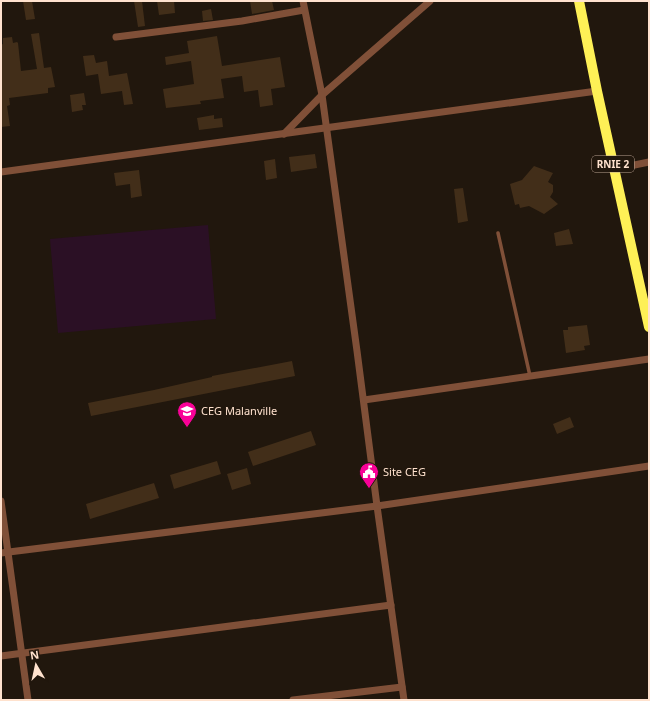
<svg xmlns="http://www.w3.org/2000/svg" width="650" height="701" font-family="'Noto Sans',sans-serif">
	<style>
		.green { fill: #2b1025 }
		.building { fill: #422e19 }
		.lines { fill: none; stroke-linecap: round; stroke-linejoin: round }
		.lane { stroke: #805038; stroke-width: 3.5 }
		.street { stroke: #805038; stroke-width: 7 }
		.primary { stroke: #fef056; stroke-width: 10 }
		.labels { text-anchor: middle; stroke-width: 4; stroke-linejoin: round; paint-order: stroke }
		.shield { fill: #21170d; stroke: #bca594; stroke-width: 1 }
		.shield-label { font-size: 10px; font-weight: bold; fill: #ffe2ce }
		.poi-label { font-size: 11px; fill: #ffe2ce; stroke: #21170d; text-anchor: start }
	</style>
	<rect width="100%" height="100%" fill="#21170d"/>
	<!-- green -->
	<path class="green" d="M208,225L216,319L58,333L50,239Z"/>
	<!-- building -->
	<g class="building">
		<path d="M23,1H32L35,19L26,20Z"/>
		<path d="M134,1H142L145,26L138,27Z"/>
		<path d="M157,1H174L175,13L159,15Z"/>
		<path d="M250,1H272L274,10L252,14Z"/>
		<path d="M211,9L213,20L203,21L202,11Z"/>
		<path d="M39,33L44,68L51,67L55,87L48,88V93L9,98L10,105L7,106L10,126L1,127V45L3,44V38L12,37L13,43L17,42L18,43L21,71L37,69L31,34Z"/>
		<path d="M217,36L222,66L280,57L285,87L271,89L273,105L260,107L258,90L244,92L242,76L221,79L224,98L200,101L201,104L166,108L163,89L194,84L191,61L166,65L165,57L189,53L187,41Z"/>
		<path d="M94,55L96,63L107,61L109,76L127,73L133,104L124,105L122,91L101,94L98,74L86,76L83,56Z"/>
		<path d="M84,93L86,105H82L83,110L72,112L70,95Z"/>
		<path d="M214,115V119L222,118L223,127L199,130L197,118Z"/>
		<path d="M315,154L317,168L291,172L289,157Z"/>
		<path d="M275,159L277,178L266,180L264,161Z"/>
		<path d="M534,166L553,173L548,182L553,185V192L550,197L558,204L544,214L529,206L520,208L519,204L515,205L510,184L522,180Z"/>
		<path d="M139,170L142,196L131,198L130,184L116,186L114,173Z"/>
		<path d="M463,188L468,221L458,223L454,189Z"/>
		<path d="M569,229L573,244L556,246L554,233Z"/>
		<path d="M587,325L590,345L584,346L585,350L566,353L563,330H568V327Z"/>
		<path d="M292,361L295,376L91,416L88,403L154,390L212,377V376Z"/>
		<path d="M570,417L574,427L557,434L553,424Z"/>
		<path d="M311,431L316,445L253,466L248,452Z"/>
		<path d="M217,461L221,474L174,489L170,475Z"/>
		<path d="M247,468L251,484L232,490L227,474Z"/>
		<path d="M154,483L159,498L90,519L86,504Z"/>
	</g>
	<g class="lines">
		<!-- lane -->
		<path class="lane" d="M498,233L530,376"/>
		<!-- street -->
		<g class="street">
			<path d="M303,1L322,95L357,351L377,506L404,700"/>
			<path d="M116,37L242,21L304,10"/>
			<path d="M284,134L322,95L430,1"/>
			<path d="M615,169L649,162"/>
			<path d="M1,172L597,91"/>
			<path d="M364,400L649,359"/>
			<path d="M1,501L28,700"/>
			<path d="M1,553L377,506L649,466"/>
			<path d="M1,656L391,605"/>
			<path d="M293,700L402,687"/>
		</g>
		<!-- primary -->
		<path class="primary" d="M579,1L597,91L649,327"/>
	</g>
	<!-- icons -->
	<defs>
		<g id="school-pin" transform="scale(1)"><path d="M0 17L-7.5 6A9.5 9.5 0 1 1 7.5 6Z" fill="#f80197" stroke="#21170d"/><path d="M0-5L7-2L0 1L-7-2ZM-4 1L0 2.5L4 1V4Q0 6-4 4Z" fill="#fff"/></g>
		<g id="civic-pin" transform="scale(1)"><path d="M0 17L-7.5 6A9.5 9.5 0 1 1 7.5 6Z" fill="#f80197" stroke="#21170d"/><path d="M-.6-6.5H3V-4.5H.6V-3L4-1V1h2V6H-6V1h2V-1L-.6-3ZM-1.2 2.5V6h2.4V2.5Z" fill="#fff"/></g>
	</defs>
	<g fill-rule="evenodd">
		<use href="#school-pin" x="187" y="411"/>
		<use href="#civic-pin" x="369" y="472"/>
	</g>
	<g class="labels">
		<!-- shield labels -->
		<rect class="shield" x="592" y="156" width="42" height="16" rx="3"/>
		<g class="shield-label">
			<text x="613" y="168">RNIE 2</text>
		</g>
		<!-- poi labels -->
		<g class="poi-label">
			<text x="201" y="415">CEG Malanville</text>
			<text x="383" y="476">Site CEG</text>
		</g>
	</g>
	<!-- border -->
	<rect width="650" height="701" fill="none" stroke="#ffe2ce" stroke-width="4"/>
	<!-- north arrow -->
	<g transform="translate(36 665) rotate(351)" stroke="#21170d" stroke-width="3" paint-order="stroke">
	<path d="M0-3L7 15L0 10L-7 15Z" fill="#ffe2ce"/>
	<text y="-6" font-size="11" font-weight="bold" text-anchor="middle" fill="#ffe2ce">N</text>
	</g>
</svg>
